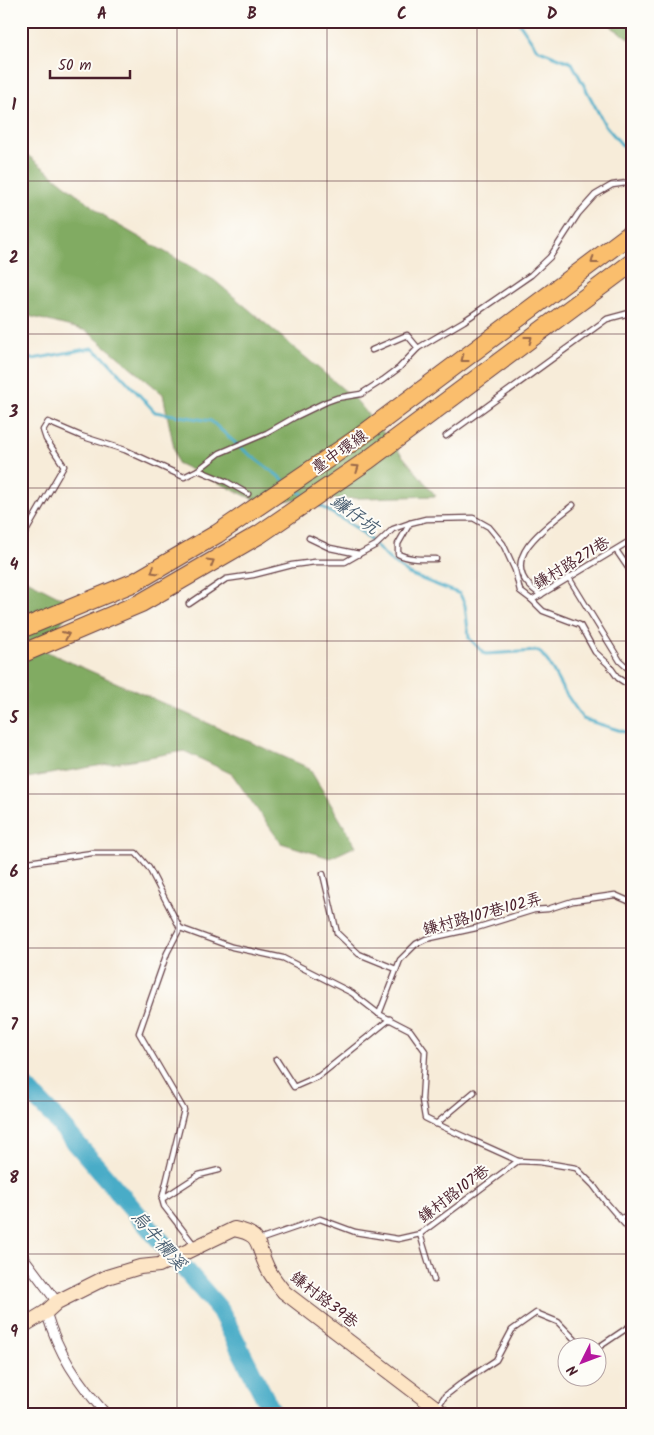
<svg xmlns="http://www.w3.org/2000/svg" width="654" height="1435" font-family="Kalam,'LXGW WenKai TC',sans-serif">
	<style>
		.forest { fill: #81ab62; stroke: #666546 }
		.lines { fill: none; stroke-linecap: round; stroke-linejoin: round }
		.stream { stroke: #48acc7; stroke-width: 3 }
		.river { stroke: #48acc7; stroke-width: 19 }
		.lane-casing { stroke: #643e45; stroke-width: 7 }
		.street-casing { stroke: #643e45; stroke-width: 11 }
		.secondary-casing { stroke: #643e45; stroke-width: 16 }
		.highway-casing { stroke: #643e45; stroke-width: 20 }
		.lane { stroke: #fff; stroke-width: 4.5 }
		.street { stroke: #fff; stroke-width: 9 }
		.secondary { stroke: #fde5c5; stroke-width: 14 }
		.highway { stroke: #fabe6d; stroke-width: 18 }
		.oneway { stroke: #996749 }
		.grid { fill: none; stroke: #4a1f2b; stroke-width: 1; stroke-opacity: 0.55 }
		.labels { text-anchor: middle; stroke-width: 4; stroke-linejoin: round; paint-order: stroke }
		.street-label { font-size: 16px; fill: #4a1f2b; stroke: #fdfcf7 }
		.water-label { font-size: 18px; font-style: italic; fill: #495e71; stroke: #fdfcf7 }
		.neatline { fill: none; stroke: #4a1f2b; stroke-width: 2 }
		.grid-label { font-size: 16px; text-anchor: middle; font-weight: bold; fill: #4a1f2b }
	</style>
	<rect width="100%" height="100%" fill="#fdfcf7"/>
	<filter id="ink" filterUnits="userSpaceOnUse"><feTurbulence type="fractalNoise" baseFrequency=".02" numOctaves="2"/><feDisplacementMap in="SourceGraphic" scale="10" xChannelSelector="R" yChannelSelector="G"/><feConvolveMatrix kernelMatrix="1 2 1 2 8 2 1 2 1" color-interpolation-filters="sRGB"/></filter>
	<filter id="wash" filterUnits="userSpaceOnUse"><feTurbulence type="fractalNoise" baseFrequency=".0096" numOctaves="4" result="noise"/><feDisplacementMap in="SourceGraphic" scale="20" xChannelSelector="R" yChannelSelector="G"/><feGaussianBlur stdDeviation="1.12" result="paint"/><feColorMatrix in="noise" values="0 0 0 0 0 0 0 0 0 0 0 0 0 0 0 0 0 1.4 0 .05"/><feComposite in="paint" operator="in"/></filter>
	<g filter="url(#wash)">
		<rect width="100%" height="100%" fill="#f7ecd9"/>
		<!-- forest -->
		<g class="forest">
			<path d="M608,21H633V41L613,28Z"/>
			<path d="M21,150L111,221L214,280L356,400L436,496L257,501L177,463L163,394L87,331L21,314Z"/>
			<path d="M21,577L74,604L43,650L309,768L356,846L330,858L281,843L232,774L184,751L21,779Z"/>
		</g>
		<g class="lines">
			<!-- stream -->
			<g class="stream">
				<path d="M518,21L537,49L572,63L605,125L633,158"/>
				<path d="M21,356L33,359L92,348L106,359L155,412L211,421L241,448L285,481"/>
				<path d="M294,488L305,496"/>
				<path d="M317,504L355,527L369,539L390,560L409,574L460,594L465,605L469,638L485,654L539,651L548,662L562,688L583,719L628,733L633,738"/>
			</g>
			<!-- river -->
			<path class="river" d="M21,1083L52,1115L220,1310L273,1414"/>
		</g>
	</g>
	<g filter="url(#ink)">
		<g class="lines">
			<!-- lane casing -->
			<g class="lane-casing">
				<g id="lane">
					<path d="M372,350L407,335L418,348"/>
					<path d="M446,436L607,319L633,312"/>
					<path d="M198,470L220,453L267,433L295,417L326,402L337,398L361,394L383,380L399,368L418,348L464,321L531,275L550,257L578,214L595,195L612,185L633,182"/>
					<path d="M410,523L398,544V554C410,560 423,559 436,559"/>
					<path d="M309,538L330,548L359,554L376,545L393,529L410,523L426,519L473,518L489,527L503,544L515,570L520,591L532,600L633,539"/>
					<path d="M21,540L64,466L46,439L43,430L48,422L81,436L125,450L184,477L198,470L227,482L248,494"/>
					<path d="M616,550L633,575"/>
					<path d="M569,578L620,661L633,673"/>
					<path d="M541,595C537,592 532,589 529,585C500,555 553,522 573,505"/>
					<path d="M532,600L543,611L580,625L595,652L608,664L618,678L633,688"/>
					<path d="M189,604L226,579L253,575L292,565L315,562H345L359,554"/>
					<path d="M21,863L92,853H136L149,868L180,928L232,947L283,958L352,993L379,1014L410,1030L425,1051L422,1100L425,1118C456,1134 487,1146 518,1161"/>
					<path d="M323,874L337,933L359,954L396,969"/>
					<path d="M180,928L167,953L139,1033L184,1110L162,1199L164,1206L195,1246"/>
					<path d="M379,1014L400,960L416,944L426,939L476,928L534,910L548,909L573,901L615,895L633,903"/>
					<path d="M276,1059L294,1087L319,1076L390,1019"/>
					<path d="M436,1124L474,1092"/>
					<path d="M162,1199L199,1175L219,1170"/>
					<path d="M620,1219L633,1212"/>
					<path d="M420,1234L434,1280"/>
					<path d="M259,1240L320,1219L355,1232L398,1239L420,1234L518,1161L540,1162L576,1168L593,1185L605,1201L633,1234"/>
					<path d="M596,1349L633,1324"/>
					<path d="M438,1406L445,1396L463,1382L496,1360L512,1330L536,1313L558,1322L583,1348"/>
				</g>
			</g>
			<!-- street casing -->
			<g class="street-casing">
				<g id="street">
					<path d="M21,1254L57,1302"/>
					<path d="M46,1312C59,1355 77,1381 106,1414"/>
				</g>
			</g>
			<!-- secondary casing -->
			<g class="secondary-casing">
				<path id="secondary" d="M21,1327L46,1312L57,1302L107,1277L140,1267L159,1265L234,1229C262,1234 256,1244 266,1265C270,1275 277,1283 284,1292L444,1414"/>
			</g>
			<!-- highway casing -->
			<g class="highway-casing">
				<g id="highway">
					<path d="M21,629L135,582L217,534L361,436L633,232"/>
					<path d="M21,654L141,603L260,534L368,460L633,262"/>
				</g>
			</g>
			<!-- lane -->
			<use href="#lane" class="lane"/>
			<!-- street -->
			<use href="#street" class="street"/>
			<!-- secondary -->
			<use href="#secondary" class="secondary"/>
			<!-- highway -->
			<use href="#highway" class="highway"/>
		</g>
		<!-- one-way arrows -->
		<defs><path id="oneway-chevron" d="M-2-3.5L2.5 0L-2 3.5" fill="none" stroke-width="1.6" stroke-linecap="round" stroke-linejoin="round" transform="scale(1.25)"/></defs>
		<g class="oneway">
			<use href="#oneway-chevron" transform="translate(594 261) rotate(143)"/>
			<use href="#oneway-chevron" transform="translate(529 339) rotate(-37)"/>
			<use href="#oneway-chevron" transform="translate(464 359) rotate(143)"/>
			<use href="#oneway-chevron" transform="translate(356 468) rotate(-34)"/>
			<use href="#oneway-chevron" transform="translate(211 562) rotate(-30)"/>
			<use href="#oneway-chevron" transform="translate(154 571) rotate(149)"/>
			<use href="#oneway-chevron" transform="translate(66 635) rotate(-23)"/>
		</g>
	</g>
	<!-- grid -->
	<path class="grid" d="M177,21V1414M327,21V1414M477,21V1414M21,181H633M21,334H633M21,488H633M21,641H633M21,794H633M21,948H633M21,1101H633M21,1254H633"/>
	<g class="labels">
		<!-- street labels -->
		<g class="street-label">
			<text transform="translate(339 451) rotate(-35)" y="6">臺中環線</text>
			<text transform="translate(571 562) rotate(-31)" y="6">鎌村路271巷</text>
			<text transform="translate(482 913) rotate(-15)" y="6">鎌村路107巷102弄</text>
			<text transform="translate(453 1193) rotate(-37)" y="6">鎌村路107巷</text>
			<text transform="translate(325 1299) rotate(38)" y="6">鎌村路39巷</text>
		</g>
		<!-- water labels -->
		<g class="water-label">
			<text transform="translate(355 514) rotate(36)" y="6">鐮仔坑</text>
			<text transform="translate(159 1240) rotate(49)" y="6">烏牛欄溪</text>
		</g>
	</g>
	<!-- margin -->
	<rect width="654" height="1435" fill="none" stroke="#fdfcf7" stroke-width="55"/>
	<!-- north arrow -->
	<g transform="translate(582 1362) rotate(228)"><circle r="24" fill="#fdfcf7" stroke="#b5a4a5"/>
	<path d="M0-4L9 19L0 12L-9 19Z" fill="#b5179e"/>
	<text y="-8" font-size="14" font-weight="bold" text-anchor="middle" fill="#4a1f2b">N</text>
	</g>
	<!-- scale -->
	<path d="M50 70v8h80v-8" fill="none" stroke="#4a1f2b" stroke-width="2.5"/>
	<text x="58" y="70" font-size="15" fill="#4a1f2b" stroke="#fdfcf7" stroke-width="4" paint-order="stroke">50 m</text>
	<rect x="28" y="28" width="598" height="1380" class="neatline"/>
	<g class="grid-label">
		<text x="102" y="19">A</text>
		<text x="252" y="19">B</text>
		<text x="402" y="19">C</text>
		<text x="552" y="19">D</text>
		<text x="14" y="110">1</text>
		<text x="14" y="263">2</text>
		<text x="14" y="417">3</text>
		<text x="14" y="570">4</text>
		<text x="14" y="723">5</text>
		<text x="14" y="877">6</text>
		<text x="14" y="1030">7</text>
		<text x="14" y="1183">8</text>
		<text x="14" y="1337">9</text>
	</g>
</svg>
